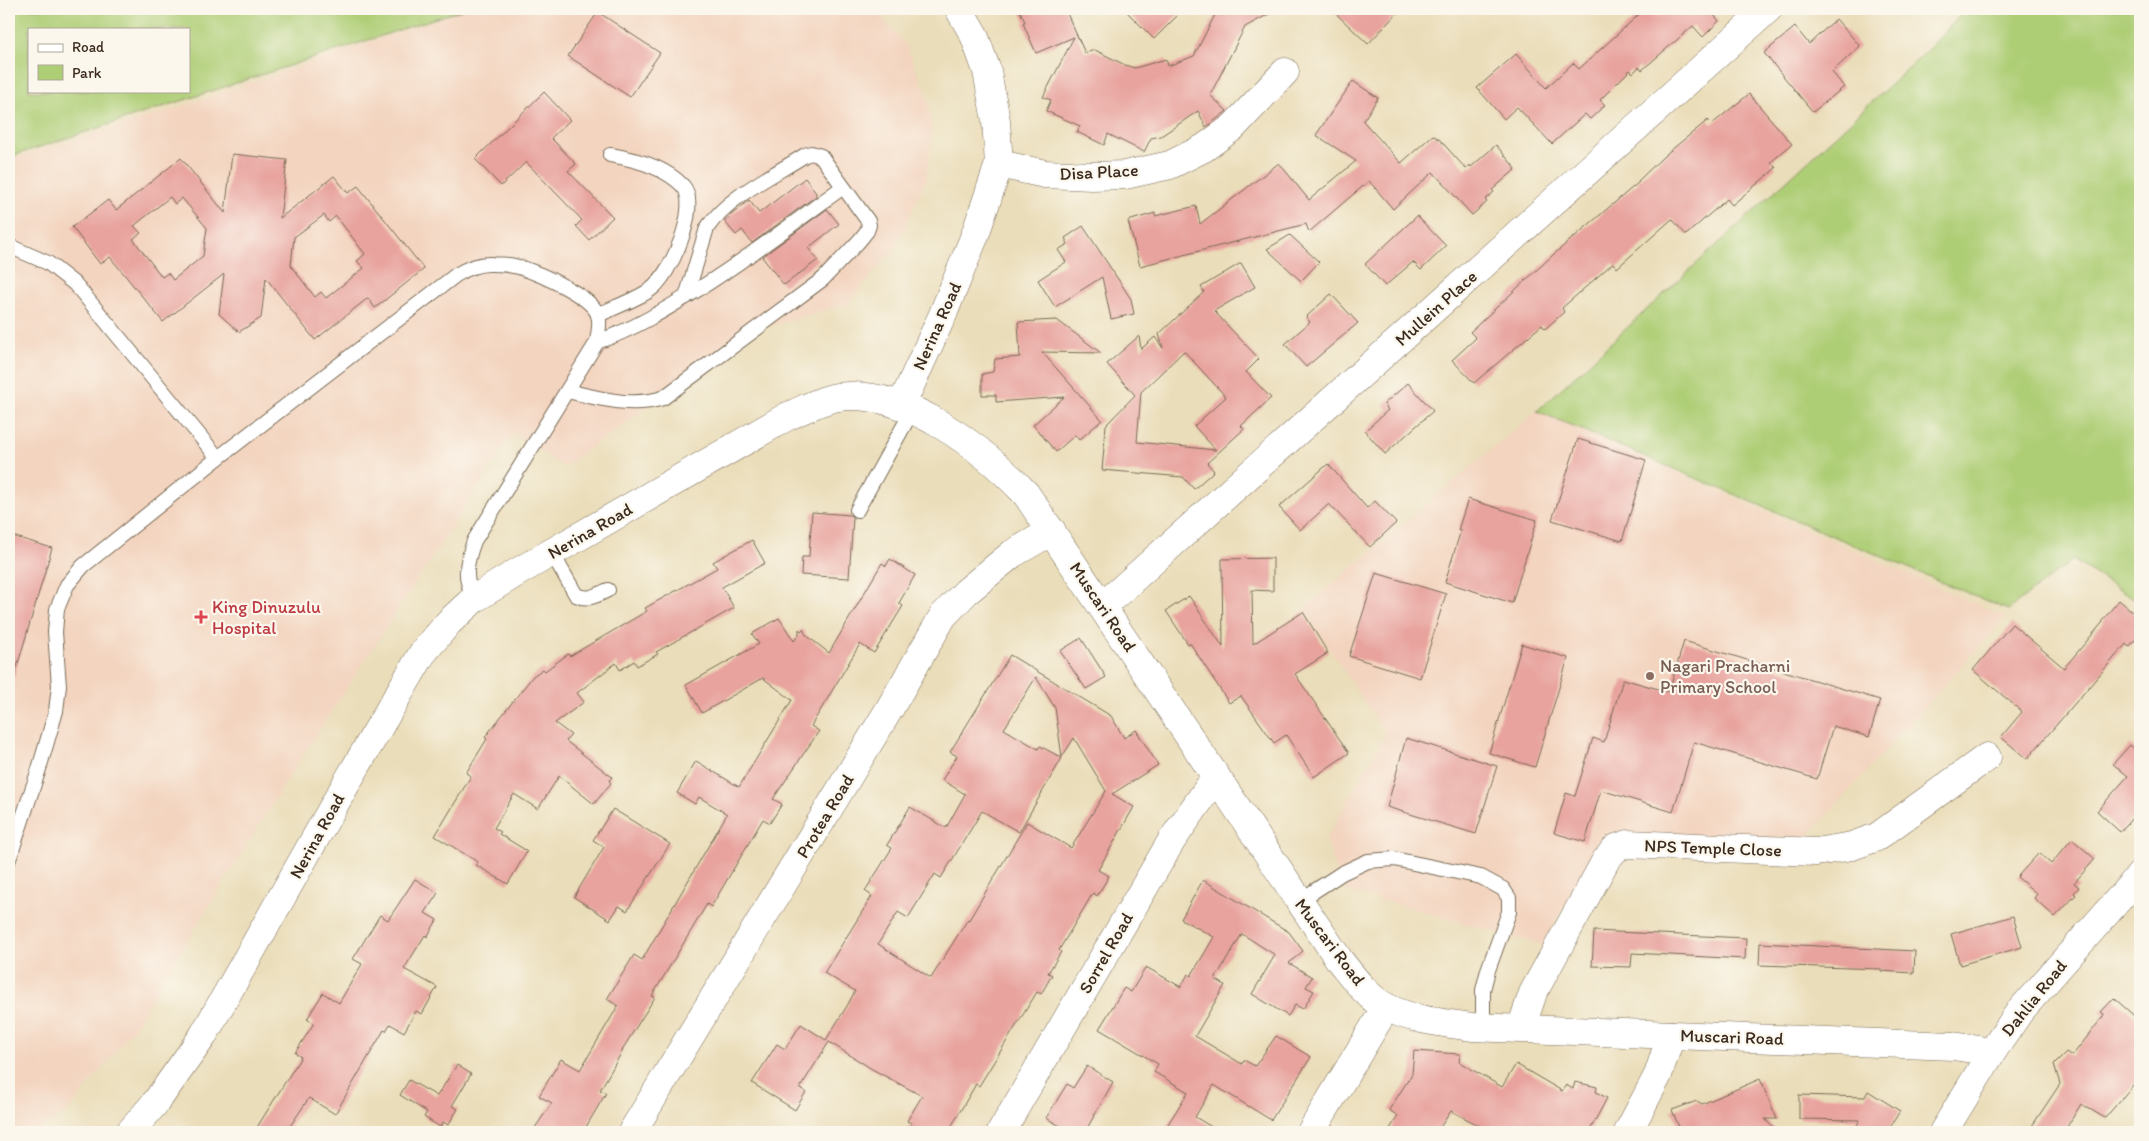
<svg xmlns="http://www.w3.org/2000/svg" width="2149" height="1141" font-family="Itim,sans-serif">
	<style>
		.built { fill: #f3d4bf }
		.green { fill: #aece76; stroke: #747c4a; fill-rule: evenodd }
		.building { fill: #e8a39e; fill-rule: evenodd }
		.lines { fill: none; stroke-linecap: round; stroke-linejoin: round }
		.lane-casing { stroke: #786954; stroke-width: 16 }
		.street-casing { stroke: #786954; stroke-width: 29 }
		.lane { stroke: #fff; stroke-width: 14 }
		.street { stroke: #fff; stroke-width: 28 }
		.health-dot { fill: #e0444e; stroke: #fbf7ec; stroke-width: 2 }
		.education-dot { fill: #8d6e63; stroke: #fbf7ec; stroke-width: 2 }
		.labels { text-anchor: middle; stroke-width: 4.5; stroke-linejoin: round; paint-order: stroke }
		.street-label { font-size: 18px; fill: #3b2a1e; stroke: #fbf7ec }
		.health-label { font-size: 18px; fill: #be3a42; stroke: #fbf7ec; text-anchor: start }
		.education-label { font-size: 18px; fill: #785e54; stroke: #fbf7ec; text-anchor: start }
	</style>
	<rect width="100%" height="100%" fill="#fbf7ec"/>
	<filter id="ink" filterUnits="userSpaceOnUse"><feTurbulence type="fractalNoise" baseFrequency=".02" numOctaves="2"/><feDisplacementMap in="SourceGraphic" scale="10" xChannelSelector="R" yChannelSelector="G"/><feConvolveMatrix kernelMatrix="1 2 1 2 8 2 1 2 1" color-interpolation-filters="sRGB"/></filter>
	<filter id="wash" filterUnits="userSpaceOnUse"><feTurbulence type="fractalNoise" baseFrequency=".0096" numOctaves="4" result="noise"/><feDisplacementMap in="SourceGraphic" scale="20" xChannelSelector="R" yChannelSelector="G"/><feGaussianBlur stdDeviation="1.12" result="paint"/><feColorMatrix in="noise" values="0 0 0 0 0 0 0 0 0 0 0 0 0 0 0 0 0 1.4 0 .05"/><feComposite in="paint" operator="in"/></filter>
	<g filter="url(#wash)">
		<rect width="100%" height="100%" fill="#eaddb9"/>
		<!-- built -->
		<g class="built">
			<path d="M466,9H874L906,45L928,99L932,134L927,177L897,245L848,303L754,331L564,467L513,433L296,766L132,1030L70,1109L36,1132H9V160L174,109Z"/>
			<path d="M1537,411L2006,617L1806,838L1603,834L1543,945L1342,889L1326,839L1386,734L1303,609Z"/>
		</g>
		<!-- green -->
		<g class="green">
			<path d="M9,9H464L9,157ZM29,29H189V91H29Z"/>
			<path d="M1966,9H2140V602L2073,560L2008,610L1537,411L1927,51Z"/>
		</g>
		<g id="blocks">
			<!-- building -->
			<g class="building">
				<path d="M1019,9H1065L1085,53L1095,50L1125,65L1135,68L1166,59L1168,66L1194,56L1218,9H1278L1245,27L1210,95L1227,111L1206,127L1198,111L1161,136L1151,138L1144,152L1108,134L1104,145L1077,132L1080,126L1046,111L1051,100L1043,97L1074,37L1036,53L1023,23L1025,22Z"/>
				<path d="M1124,9H1184L1154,39Z"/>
				<path d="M1331,9H1401L1368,44Z"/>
				<path d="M1645,9H1712L1710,10L1719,21L1703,37L1693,26L1642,70L1639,67L1633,73L1630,70L1600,100L1605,105L1590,119L1585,114L1552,144L1517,107L1504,119L1477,88L1516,54L1546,88L1573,63L1579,69Z"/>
				<path d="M598,12L660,53L630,97L568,56Z"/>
				<path d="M1836,19L1860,46L1832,72L1844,87L1813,112L1764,53L1795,27L1809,44Z"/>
				<path d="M1353,81L1378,98L1363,121L1401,163L1433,135L1440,140L1466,169L1470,165L1471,167L1496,145L1516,169L1492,190L1494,192L1485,200L1487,202L1472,215L1433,172L1393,209L1369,181L1309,232L1306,224L1140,266L1128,221L1155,213V216L1196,206L1200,224L1279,163L1309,200L1356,161L1316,135Z"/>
				<path d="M544,92L570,120L551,138L576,164L568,171L613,217L589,240L576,226L582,220L526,162L501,186L475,159Z"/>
				<path d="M1749,94L1792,144L1771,162L1776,168L1732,205L1727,199L1686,235L1672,219L1617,268L1613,263L1562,308L1564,312L1545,329L1542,325L1474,383L1452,360L1476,338L1470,332L1554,254L1639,182L1638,181L1665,155L1708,120L1712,124Z"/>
				<path d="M232,154L287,160L280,218L334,176L348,193L358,186L424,269L375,308L368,298L315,340L266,278L261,318L239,332L219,314L224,274L163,322L110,257L100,264L72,227L108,200L116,210L181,158L225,213ZM170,197L175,204L182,198L207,228L203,256L173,280L168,273L162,277L133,239L141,233L134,226ZM324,215L329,222L336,216L365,254L357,261L364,268L326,298L321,292L315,297L291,266L294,237Z"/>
				<path d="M805,178L816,193V196L752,243L742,230L736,235L724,221L749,200L759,213Z"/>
				<path d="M827,209L839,224L808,248L818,260L784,285L762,257Z"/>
				<path d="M1417,216L1446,246L1421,270L1413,262L1385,286L1365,264Z"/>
				<path d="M1083,226L1131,299L1134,314L1111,319L1102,277L1055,307L1038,280L1066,262L1058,250L1068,244L1065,238Z"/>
				<path d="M1290,235L1319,262L1301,281L1267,249Z"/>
				<path d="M1241,263L1255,287L1214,311L1259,359L1246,372L1271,398L1241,426L1244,429L1207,463L1214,471L1194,489L1183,477L1102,470L1106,425L1135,395L1107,364L1139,336L1141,349L1155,337L1163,348L1159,334L1204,292L1201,287ZM1184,351L1226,397L1194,426L1216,450L1137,442L1141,392Z"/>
				<path d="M1331,294L1358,323L1306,367L1285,344L1310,322L1306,317Z"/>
				<path d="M1057,320L1101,353L1042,352L1102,420L1079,440L1075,435L1056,452L1033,425L1064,397L996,402V395H982V374L993,372L995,359L1020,357L1018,322Z"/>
				<path d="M1408,383L1433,411L1385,454L1365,431L1388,410L1384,404Z"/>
				<path d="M1578,439L1646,460L1622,541L1552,520Z"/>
				<path d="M1328,464L1367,508L1375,501L1396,523L1370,547L1329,504L1300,530L1279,507Z"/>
				<path d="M1468,499L1537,520L1512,603L1445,582L1461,530H1458Z"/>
				<path d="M812,512L850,515L853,518L849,578L801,575L802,557H809Z"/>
				<path d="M9,535L52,548L14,677H9Z"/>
				<path d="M752,540L765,563L722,587L734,608L656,652L658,654L637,666L634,661L620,670L616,663L577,693L584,702L555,723L571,735L566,741L612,777L609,781L611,783L594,804L559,776L538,809L514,794L494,828L501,832L499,834L527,851L508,884L476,865L478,862L435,836L471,776L466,773L487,739L485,737L533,676L543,669L545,671L568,654L570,656L647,611L645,608L717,568L713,562Z"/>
				<path d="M1273,558V591L1252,590L1253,644L1303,612L1328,653L1295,674L1349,753L1314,777L1286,735L1274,743L1241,696L1229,703L1190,643L1188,644L1166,611L1189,596L1223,647L1222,559Z"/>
				<path d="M890,559L915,575L899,603L903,606L874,653L860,644L811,726L819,731L773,799L782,804L770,823L763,819L711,907L707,904L652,996L655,997L622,1050H623L600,1090L606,1093L583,1132H532L552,1103L539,1096L561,1059L580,1070L618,1006L607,999L634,955L642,960L727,814L699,797L695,804L677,793L696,761L739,787L792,700L763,678L702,713L686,685L759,644L752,634L779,618L794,641L799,635V629L801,631L803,629L806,635L829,653L882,563L886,566Z"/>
				<path d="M1376,573L1446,594L1420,678L1349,656Z"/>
				<path d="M2119,600L2140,618V634L2129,647L2126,644L2027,759L2001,737L2022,712L1973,670L2012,624L2064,668L2103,622L2102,621Z"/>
				<path d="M1081,638L1106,677L1086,689L1060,651Z"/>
				<path d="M1684,641L1880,700L1869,737L1833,726L1817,779L1694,742L1673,812L1601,790L1585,842L1554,833L1566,793L1575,796L1593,738L1604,742L1623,679L1669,692Z"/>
				<path d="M1522,644L1568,658L1535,767L1489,753Z"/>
				<path d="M1010,655L1111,716L1124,738L1136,730L1158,765L1112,794L1134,807L1098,870L1109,876L1097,896L1093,893L1059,950L1061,952L1048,973L1052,975L1041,994L1037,992L979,1086L976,1084L948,1132H907L912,1123L907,1121L922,1096L872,1069L829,1042L800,1088L806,1092L795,1110L752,1083L777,1044L785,1049L801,1024L826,1040L847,1006L855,991L824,973L872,896L865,891L892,848L887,845L910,807L946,828L965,794L942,780L957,756L950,752ZM1036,677L1055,708L1062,757L1074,738L1106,791L1071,848L1027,822L969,920L968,919L931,978L878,944L898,912L908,918L935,874L941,878L982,811L1019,832L1062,758L1040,746L1038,749L1004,729Z"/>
				<path d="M1406,738L1497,766L1476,834L1387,807Z"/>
				<path d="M2130,745L2140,754V809L2120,832L2097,811L2128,776L2113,764Z"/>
				<path d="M613,809L670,844L627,911L619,906L610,920L574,897L604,847L593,840Z"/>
				<path d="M2072,839L2095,859L2074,883L2079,887L2074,893L2076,895L2055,917L2034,898L2037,894L2017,877L2039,853L2051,864Z"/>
				<path d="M415,879L438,893L425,913L437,920L427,937L425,935L404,969L437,987L422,1014L416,1011L404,1032L390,1024L386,1031L384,1030L335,1114L309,1098L286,1132H254L301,1057L295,1053L314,1023L307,1019L323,993L339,1003L362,964L353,959L380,915L388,920Z"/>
				<path d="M1203,880L1289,932L1303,951L1289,963L1312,977L1306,987L1314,991L1303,1009L1295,1005L1288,1016L1252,994L1275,955L1242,934L1215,979L1225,985L1195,1036L1242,1064L1244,1060L1255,1066L1276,1036L1311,1057L1271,1120L1214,1085L1195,1117L1220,1132H1163L1188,1092L1154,1072L1158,1064L1099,1029L1124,988L1131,992L1146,967L1181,987L1188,974L1191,976L1214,937L1181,919Z"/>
				<path d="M2013,916L2022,947L1960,965L1951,934Z"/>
				<path d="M1594,931L1746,938L1745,959L1632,953L1631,967L1592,966Z"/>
				<path d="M1760,943L1915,951L1914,973L1881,971V969L1759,965Z"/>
				<path d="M2114,998L2140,1021V1077L2105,1118L2081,1104L2064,1132H2028L2060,1084L2054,1064L2066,1052L2072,1056L2102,1018L2104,1014L2101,1012Z"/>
				<path d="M1414,1051L1460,1054L1459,1062L1502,1087L1516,1064L1562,1091L1566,1085L1573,1089L1575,1082L1597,1087L1596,1092L1607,1098L1589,1132H1492L1451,1111L1437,1132H1388L1398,1116L1389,1110L1412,1074Z"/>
				<path d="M457,1065L471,1074L452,1106L458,1109L448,1125L443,1122L440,1127L424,1117L427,1112L400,1095L409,1080L437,1096Z"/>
				<path d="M1087,1066L1113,1082L1085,1132H1071L1046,1118L1067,1084L1073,1088Z"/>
				<path d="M1760,1079L1777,1119H1765L1777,1132H1694L1679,1127L1672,1110L1697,1101L1702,1104Z"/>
				<path d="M1868,1091L1900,1111L1887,1132H1853L1860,1120L1799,1119V1095L1865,1097Z"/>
			</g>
		</g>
	</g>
	<g filter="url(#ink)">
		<use href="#blocks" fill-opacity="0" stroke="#786954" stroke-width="1"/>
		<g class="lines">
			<!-- lane casing -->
			<g class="lane-casing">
				<g id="lane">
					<path d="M9,246L48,263L76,285L218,458"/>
					<path d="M598,315C615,307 635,300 650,290C670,277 701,206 683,186C665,167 635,159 610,155"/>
					<path d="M597,342C635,329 668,308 702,287C751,256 796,221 843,187"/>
					<path d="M567,391C599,398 630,408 663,398L823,279L859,241L867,231L869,225L868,221L821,156L811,153L805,155C773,176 728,196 707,228L686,297"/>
					<path d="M857,510L912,411"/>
					<path d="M552,553L576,595C588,601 597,595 608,590"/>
					<path d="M9,859L39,769L56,711L59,686L55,632L57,609L67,585L83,566L218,458L456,275C467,268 478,263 492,264C501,264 511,265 519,267C538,273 592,296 598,315C601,323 598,333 597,342L474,541C466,563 463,577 474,599"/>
					<path d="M1299,901L1342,873L1368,861L1394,859L1481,877L1503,889L1509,898V912L1488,970L1483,990V1027"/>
				</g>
			</g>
			<!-- street casing -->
			<g class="street-casing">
				<g id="street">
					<path d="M999,164L1045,174L1092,176L1125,175L1170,165L1204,148L1233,127L1285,72"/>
					<path d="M901,406L943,314L975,235L999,164L996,121L987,71L974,35L959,9"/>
					<path d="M1103,606L1768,9"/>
					<path d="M1521,1028L1533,993L1606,860L1616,848L1628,844L1816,852L1852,846L1877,837L1987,757"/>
					<path d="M130,1132L156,1102L203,1036L350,777L422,654L449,622L474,599L516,573L788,416C803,410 822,399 838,397C905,388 983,448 1026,494L1340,961C1353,977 1367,997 1386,1007C1411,1020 1444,1023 1472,1027L1953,1046L1992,1052"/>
					<path d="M632,1132L890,708L943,616L966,592L1012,554L1052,531"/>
					<path d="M1001,1132L1172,840L1216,777"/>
					<path d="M1311,1132L1386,1007"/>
					<path d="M1628,1132L1658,1075L1671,1035"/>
					<path d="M1943,1132L1992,1052L2020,1011L2140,875"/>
				</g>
			</g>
			<!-- lane -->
			<use href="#lane" class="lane"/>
			<!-- street -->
			<use href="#street" class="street"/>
		</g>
	</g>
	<!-- markers -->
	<path class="health-dot" d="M198.5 609.5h5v5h5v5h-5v5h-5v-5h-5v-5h5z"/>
	<circle class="education-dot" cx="1650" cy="676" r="5"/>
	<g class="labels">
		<!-- street labels -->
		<g class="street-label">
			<text transform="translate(1099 172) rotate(-3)" y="6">Disa Place</text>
			<text transform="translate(1436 308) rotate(-42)" y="6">Mullein Place</text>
			<text transform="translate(937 326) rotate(-66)" y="6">Nerina Road</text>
			<text transform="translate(590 531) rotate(-30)" y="6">Nerina Road</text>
			<text transform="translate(1103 607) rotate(56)" y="6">Muscari Road</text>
			<text transform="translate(825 816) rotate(-59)" y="6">Protea Road</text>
			<text transform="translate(317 836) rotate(-61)" y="6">Nerina Road</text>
			<text transform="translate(1713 848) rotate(2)" y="6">NPS Temple Close</text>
			<text transform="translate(1330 942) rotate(53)" y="6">Muscari Road</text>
			<text transform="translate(1106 953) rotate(-60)" y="6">Sorrel Road</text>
			<text transform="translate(2034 998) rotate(-51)" y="6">Dahlia Road</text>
			<text transform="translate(1732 1037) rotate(2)" y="6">Muscari Road</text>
		</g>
		<!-- health labels -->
		<g class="health-label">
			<text x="212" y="613">King Dinuzulu<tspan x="212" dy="21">Hospital</tspan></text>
		</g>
		<!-- education labels -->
		<g class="education-label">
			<text x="1660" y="672">Nagari Pracharni<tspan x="1660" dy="21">Primary School</tspan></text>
		</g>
	</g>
	<!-- margin -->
	<rect width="2149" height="1141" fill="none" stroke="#fbf7ec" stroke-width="30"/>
	<!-- legend -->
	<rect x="28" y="28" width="162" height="65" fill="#fbf7ec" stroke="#aea59a"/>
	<rect x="38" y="44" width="25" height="8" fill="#ffffff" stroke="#aea59a"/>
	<text x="72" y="52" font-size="15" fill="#3b2a1e">Road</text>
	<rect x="38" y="65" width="25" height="15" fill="#aece76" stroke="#aea59a"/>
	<text x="72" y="78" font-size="15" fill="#3b2a1e">Park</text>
</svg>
